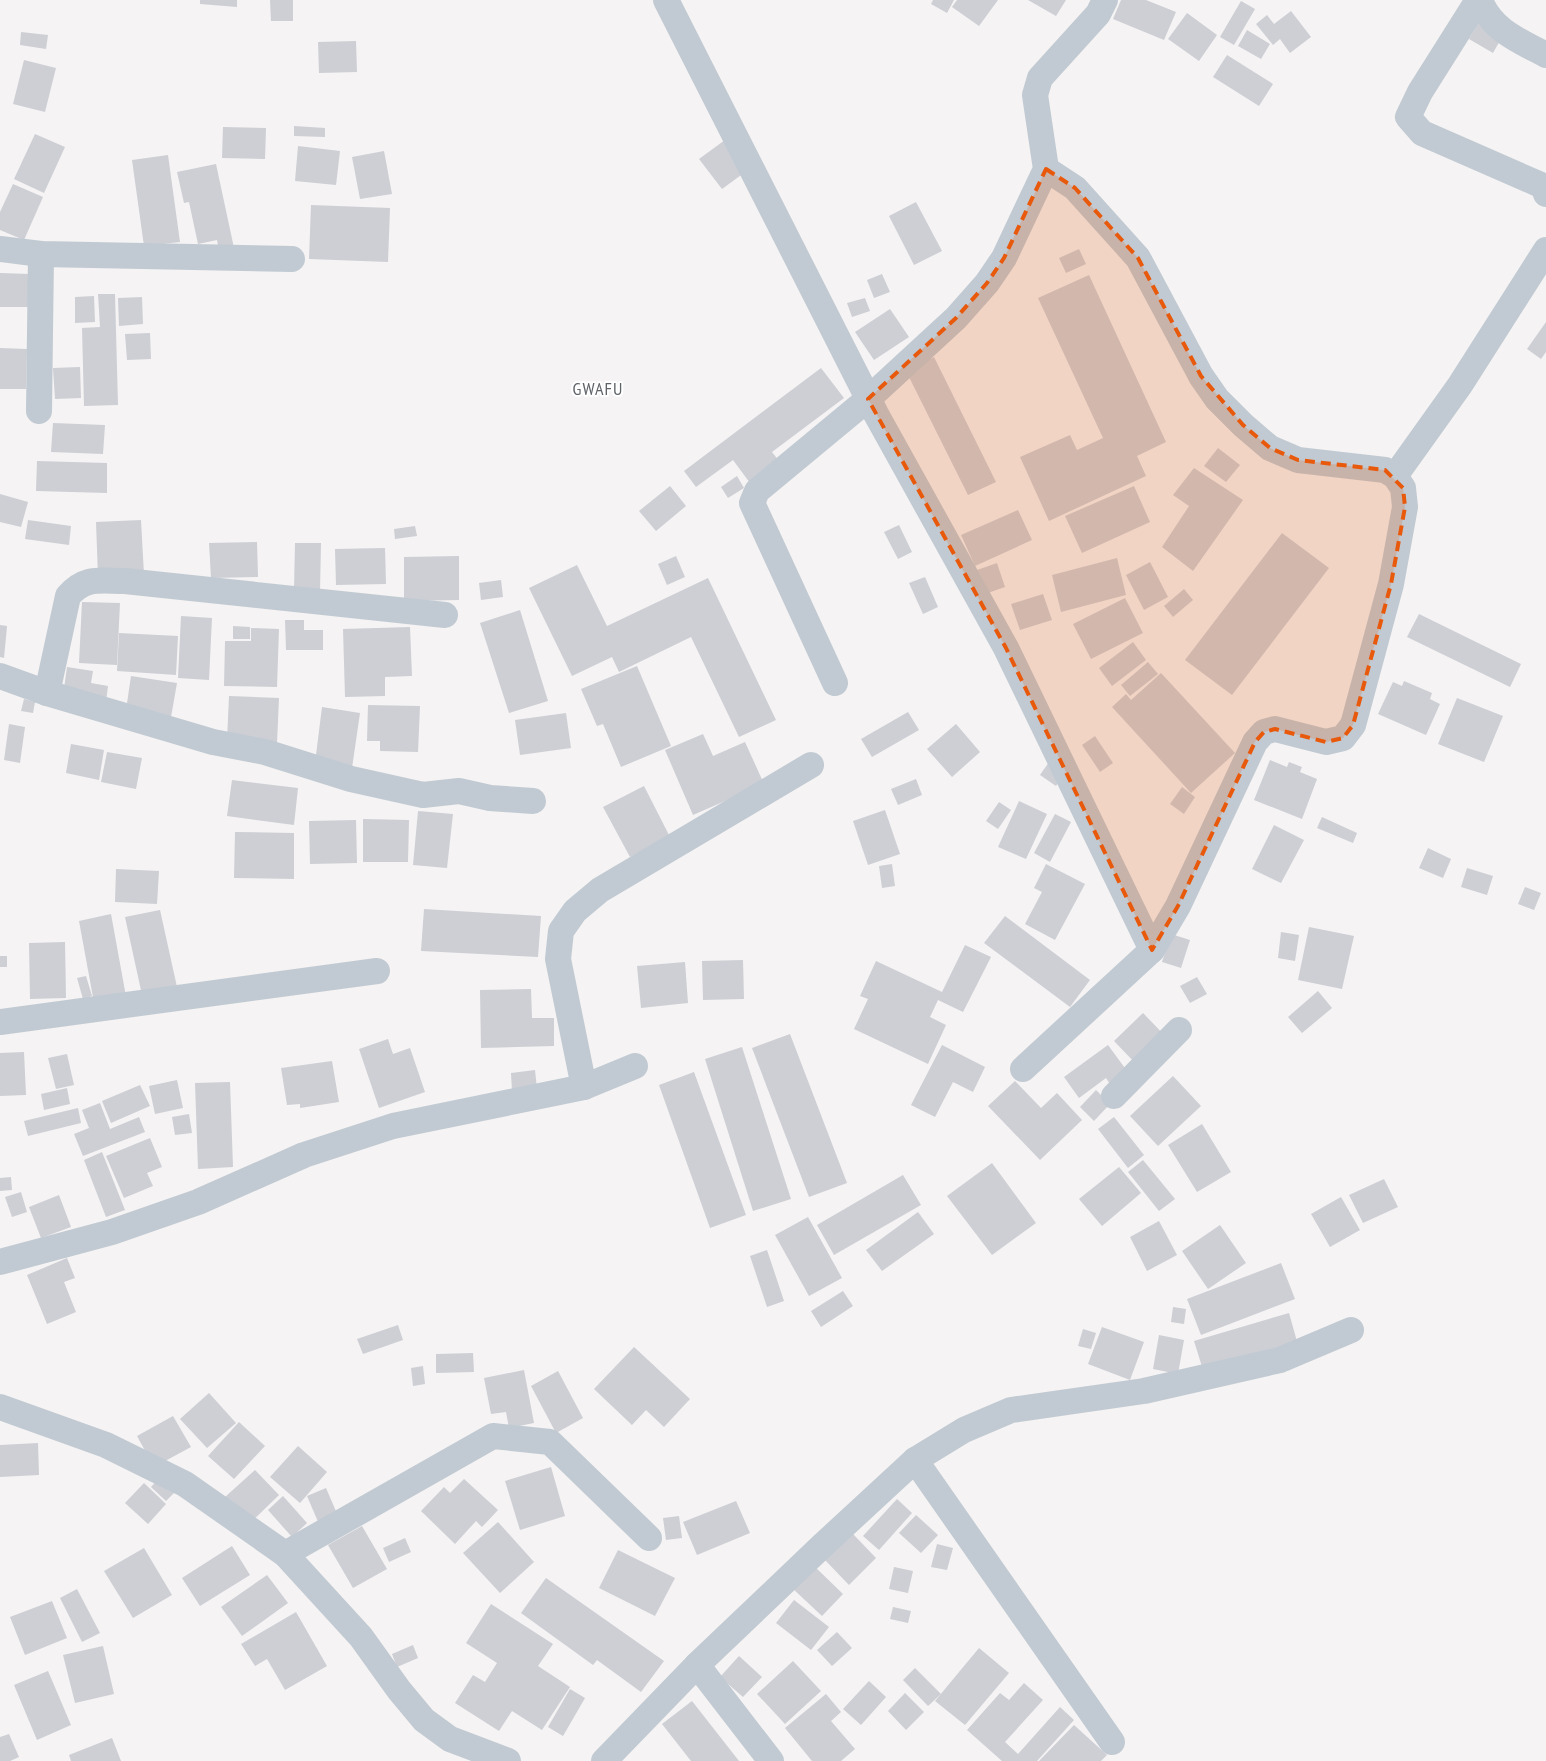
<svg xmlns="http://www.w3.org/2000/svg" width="1546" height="1761" font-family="'PT Sans Narrow',sans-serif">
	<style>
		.building { fill: #cdcfd5 }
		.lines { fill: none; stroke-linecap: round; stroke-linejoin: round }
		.minor { stroke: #c1cad2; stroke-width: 26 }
		.marked { fill: #e8590c; fill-opacity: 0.2; stroke: #e8590c; stroke-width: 4; stroke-dasharray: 10 6; stroke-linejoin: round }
		.labels { text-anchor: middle; stroke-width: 4; stroke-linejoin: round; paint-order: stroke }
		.quarter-label { font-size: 18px; letter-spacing: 1px; fill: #5f6368; stroke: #fff }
	</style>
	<rect width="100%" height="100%" fill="#f5f3f3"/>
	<!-- building -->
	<g class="building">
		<path d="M200,0H237V7L200,4Z"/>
		<path d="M270,0H293V21H271Z"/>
		<path d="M933,0H954L947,13L931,4Z"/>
		<path d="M957,0H998L979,26L952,7Z"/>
		<path d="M1028,0H1066L1056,16Z"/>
		<path d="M1121,0H1146L1176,12L1164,40L1113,19Z"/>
		<path d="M1241,1L1255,9L1234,45L1220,37Z"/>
		<path d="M1291,11L1311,37L1290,53L1280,39L1273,45L1256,24L1267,15L1274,24Z"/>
		<path d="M1187,13L1217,35L1199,61L1168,39Z"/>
		<path d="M1478,24L1502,37L1493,53L1469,39Z"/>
		<path d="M1247,30L1270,44L1261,59L1238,46Z"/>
		<path d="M21,32L48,35L46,49L20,45Z"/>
		<path d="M356,41L357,72L319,73L318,42Z"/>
		<path d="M1227,55L1273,84L1259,106L1213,77Z"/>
		<path d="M24,60L56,68L45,112L13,104Z"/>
		<path d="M294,126L325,128V137L294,136Z"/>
		<path d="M223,127L266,128L265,159L222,158Z"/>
		<path d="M35,134L65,147L44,193L14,179Z"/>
		<path d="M725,140L748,170L722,189L699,159Z"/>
		<path d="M298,146L340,151L336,185L295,181Z"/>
		<path d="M384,151L392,194L360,199L352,157Z"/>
		<path d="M168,155L180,242L144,246L132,160Z"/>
		<path d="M216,164L234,248L219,251L217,240L198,244L189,202L184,203L177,172Z"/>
		<path d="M13,184L43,197L24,240L0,230V212Z"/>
		<path d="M916,202L942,251L914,265L889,216Z"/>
		<path d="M311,205L390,208L388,262L309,259Z"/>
		<path d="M1079,249L1086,264L1066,273L1059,258Z"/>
		<path d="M0,273L30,274L29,307H0Z"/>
		<path d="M882,274L890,292L874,298L867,280Z"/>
		<path d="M1089,275L1166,442L1137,456L1146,476L1049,521L1020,457L1070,435L1077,450L1103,438L1038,298Z"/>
		<path d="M98,294H115L118,405L84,406L82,328L100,327Z"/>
		<path d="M94,296L95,322L75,323V297Z"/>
		<path d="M142,297L143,324L119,326L118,298Z"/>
		<path d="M865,298L870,311L852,317L847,303Z"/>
		<path d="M890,309L909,337L874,360L855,332Z"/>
		<path d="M1546,322V352L1541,359L1527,349Z"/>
		<path d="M150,333L151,359L127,360L125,334Z"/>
		<path d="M0,348L27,349L26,389H0Z"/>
		<path d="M934,357L996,482L968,495L906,371Z"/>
		<path d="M80,367L81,398L55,399L53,368Z"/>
		<path d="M821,368L844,398L772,452L779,461L750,483L733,460L696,487L684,471Z"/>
		<path d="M53,423L105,425L103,454L51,452Z"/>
		<path d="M1218,448L1240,465L1226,482L1204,466Z"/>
		<path d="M37,461L107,463V493L36,491Z"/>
		<path d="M1194,468L1243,500L1193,571L1162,547L1189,506L1173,495Z"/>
		<path d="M737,476L744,488L728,498L721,487Z"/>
		<path d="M670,486L686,506L656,531L639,511Z"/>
		<path d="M1134,486L1150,522L1082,553L1065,516Z"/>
		<path d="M0,494L28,502L21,527L0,522Z"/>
		<path d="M1018,510L1032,540L975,566L961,535Z"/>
		<path d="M28,520L71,526L69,545L25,539Z"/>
		<path d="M141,520L144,575L98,577L96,522Z"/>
		<path d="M899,525L912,552L898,559L884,532Z"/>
		<path d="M415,526L417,536L395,539L394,529Z"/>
		<path d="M1282,533L1329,568L1232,695L1185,660Z"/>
		<path d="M257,542L258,577L211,578L209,543Z"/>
		<path d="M295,543H321L320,591L294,590Z"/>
		<path d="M385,548L386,584L336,585L335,549Z"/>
		<path d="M459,556V600L404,601V557Z"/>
		<path d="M676,556L685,577L667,585L658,564Z"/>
		<path d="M1117,558L1126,595L1061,612L1052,575Z"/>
		<path d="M1150,562L1168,597L1144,610L1126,575Z"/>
		<path d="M997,563L1005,587L985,594L977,570Z"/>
		<path d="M577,565L607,626L708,578L776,720L739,737L691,637L619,672L612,657L572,676L529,588Z"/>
		<path d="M925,577L938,607L923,614L909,583Z"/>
		<path d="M501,580L503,597L481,600L479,583Z"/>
		<path d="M1184,589L1193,600L1173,617L1164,606Z"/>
		<path d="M1043,594L1052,620L1020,630L1011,604Z"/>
		<path d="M1125,598L1143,633L1091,659L1073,624Z"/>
		<path d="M82,602L120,603L117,665L79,663Z"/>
		<path d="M520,610L548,701L509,713L480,623Z"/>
		<path d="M1419,614L1521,664L1510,687L1407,637Z"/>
		<path d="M181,616L212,618L209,680L178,678Z"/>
		<path d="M285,620H304V630H323V650H286Z"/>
		<path d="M0,625L7,626L4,658L0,657Z"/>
		<path d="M233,626L250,627V639H233Z"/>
		<path d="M410,627L412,676L385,677V696L345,697L343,629Z"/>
		<path d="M251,628L279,629L277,687L224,686L225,641H251Z"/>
		<path d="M119,633L178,636L176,675L117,671Z"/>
		<path d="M1133,642L1146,660L1112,686L1099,668Z"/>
		<path d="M1148,662L1158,674L1130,696L1121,685Z"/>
		<path d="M637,666L671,746L621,767L603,724L597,726L581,689Z"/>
		<path d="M67,667L93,671L91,683L108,686L106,702L63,696Z"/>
		<path d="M1161,673L1235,753L1191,793L1112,707L1126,694L1131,700Z"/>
		<path d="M131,676L177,683L171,717L126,710Z"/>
		<path d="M1404,681L1432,693L1430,699L1440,704L1426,735L1378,714L1393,682L1402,686Z"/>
		<path d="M229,696L279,698L277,743L227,741Z"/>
		<path d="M1457,698L1503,716L1484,762L1438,744Z"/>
		<path d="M24,699L35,702L33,713L21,711Z"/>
		<path d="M368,705L420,706L418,752L380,751V741H367Z"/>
		<path d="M322,707L360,713L352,768L315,763Z"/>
		<path d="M908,712L919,730L872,757L861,739Z"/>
		<path d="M566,713L571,748L520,755L515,720Z"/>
		<path d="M9,724L25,727L20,763L4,760Z"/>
		<path d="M956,724L980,752L952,777L927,749Z"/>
		<path d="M703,734L713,756L745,742L764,784L693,815L665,750Z"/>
		<path d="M1095,736L1113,763L1100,772L1082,745Z"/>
		<path d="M71,744L104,750L99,780L66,773Z"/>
		<path d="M107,752L142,758L136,789L101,782Z"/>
		<path d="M1270,760L1287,767L1289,762L1302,767L1300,772L1317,779L1302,819L1254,800Z"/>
		<path d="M1049,762L1065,773L1056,786L1040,775Z"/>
		<path d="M916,779L922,795L898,805L891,789Z"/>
		<path d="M232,780L298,788L294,825L227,816Z"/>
		<path d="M644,786L670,837L630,857L603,807Z"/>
		<path d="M1182,787L1195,797L1184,814L1170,804Z"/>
		<path d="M1019,801L1047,814L1026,859L998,847Z"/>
		<path d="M999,802L1011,810L998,829L986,821Z"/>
		<path d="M885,810L900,854L868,865L853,821Z"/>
		<path d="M418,811L453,814L447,868L413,865Z"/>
		<path d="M1055,814L1071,822L1050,862L1034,853Z"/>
		<path d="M1322,817L1357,833L1353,843L1317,828Z"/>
		<path d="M363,819L409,820L408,862H363Z"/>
		<path d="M356,820L357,863L310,864L309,821Z"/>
		<path d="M1274,825L1304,840L1281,883L1252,869Z"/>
		<path d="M235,832L294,833V879L234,878Z"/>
		<path d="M1428,848L1451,859L1443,878L1419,868Z"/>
		<path d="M892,864L895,886L882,888L879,866Z"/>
		<path d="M1046,864L1085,884L1055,940L1025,924L1042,892L1034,888Z"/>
		<path d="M1467,868L1493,876L1487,895L1461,887Z"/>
		<path d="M116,869L159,871L157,904L115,902Z"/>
		<path d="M1525,887L1541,893L1534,910L1518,904Z"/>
		<path d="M424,909L541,916L538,957L421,951Z"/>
		<path d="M160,910L177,987L142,995L125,917Z"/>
		<path d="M111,914L127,1002L95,1008L79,921Z"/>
		<path d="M1005,916L1090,980L1070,1007L984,943Z"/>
		<path d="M1309,927L1354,936L1342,989L1298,980Z"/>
		<path d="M1281,932L1299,935L1295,961L1278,958Z"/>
		<path d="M1171,934L1190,940L1181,968L1162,962Z"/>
		<path d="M65,942L66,998L30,999L29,943Z"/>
		<path d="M965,945L991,957L963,1012L938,1000L930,1017L946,1025L928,1064L854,1029L868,999L860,996L876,961L942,992Z"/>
		<rect x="0" y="956" width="7" height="11"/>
		<path d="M743,960L744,999L703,1000L702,961Z"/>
		<path d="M685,962L688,1003L641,1008L637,966Z"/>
		<path d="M86,976L92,996L83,999L77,978Z"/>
		<path d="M1197,977L1207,994L1190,1003L1180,986Z"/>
		<path d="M531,989L532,1018H554V1046L481,1048L480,990Z"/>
		<path d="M1318,991L1332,1008L1302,1033L1288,1017Z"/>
		<path d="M1143,1013L1168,1039L1139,1067L1114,1041Z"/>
		<path d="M790,1034L847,1183L809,1197L752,1048Z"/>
		<path d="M388,1039L393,1054L410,1048L425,1092L379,1108L359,1049Z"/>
		<path d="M942,1045L985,1067L973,1092L953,1082L935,1117L911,1105Z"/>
		<path d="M1108,1045L1130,1075L1112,1087L1106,1078L1079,1098L1064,1077Z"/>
		<path d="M742,1047L791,1199L753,1211L705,1059Z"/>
		<path d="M24,1052L26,1095L0,1096V1053Z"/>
		<path d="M67,1054L74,1085L56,1089L48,1058Z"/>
		<path d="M332,1061L339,1102L300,1108V1104L287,1105L281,1068Z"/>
		<path d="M535,1070L537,1089L512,1091L511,1073Z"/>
		<path d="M694,1072L746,1215L710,1228L659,1085Z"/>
		<path d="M1173,1076L1201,1106L1158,1146L1130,1116Z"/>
		<path d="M177,1080L183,1108L155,1114L149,1086Z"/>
		<path d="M1015,1081L1041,1108L1057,1093L1082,1120L1040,1160L988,1106Z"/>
		<path d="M230,1082L233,1167L198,1169L195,1083Z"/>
		<path d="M140,1085L150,1106L111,1123L102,1101Z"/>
		<path d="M67,1088L70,1104L44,1110L41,1094Z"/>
		<path d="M1096,1090L1110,1104L1094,1121L1080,1107Z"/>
		<path d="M100,1103L110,1129L139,1117L145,1132L83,1156L74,1134L89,1128L82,1110Z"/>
		<path d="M78,1108L81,1123L28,1136L24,1121Z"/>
		<path d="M189,1114L192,1133L175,1135L172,1117Z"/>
		<path d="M1114,1117L1144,1155L1128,1168L1098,1129Z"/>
		<path d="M1202,1124L1231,1172L1197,1192L1168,1145Z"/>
		<path d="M150,1138L162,1167L147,1173L153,1186L124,1198L106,1156Z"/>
		<path d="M102,1152L125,1210L106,1217L84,1160Z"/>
		<path d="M1143,1160L1175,1199L1159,1211L1128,1172Z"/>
		<path d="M992,1163L1036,1223L992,1255L947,1196Z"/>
		<path d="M1119,1167L1141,1193L1102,1226L1079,1199Z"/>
		<path d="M903,1175L921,1205L834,1255L817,1225Z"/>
		<path d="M11,1177L12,1190L0,1191V1178Z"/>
		<path d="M1384,1179L1398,1207L1363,1223L1349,1195Z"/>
		<path d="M21,1192L27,1212L12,1217L5,1197Z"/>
		<path d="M59,1195L71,1227L41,1238L29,1207Z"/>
		<path d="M1341,1197L1360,1230L1330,1247L1311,1214Z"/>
		<path d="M918,1212L934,1234L882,1271L866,1250Z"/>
		<path d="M808,1217L842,1278L809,1296L775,1235Z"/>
		<path d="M1159,1221L1177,1255L1147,1271L1130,1237Z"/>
		<path d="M1220,1225L1246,1263L1208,1289L1182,1251Z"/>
		<path d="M767,1250L784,1301L767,1307L750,1256Z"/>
		<path d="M67,1258L75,1278L64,1282L76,1312L47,1324L27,1275Z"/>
		<path d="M1281,1263L1295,1299L1201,1335L1187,1299Z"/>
		<path d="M843,1291L853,1306L821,1327L811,1311Z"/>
		<path d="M1173,1307L1186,1309L1184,1324L1171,1322Z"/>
		<path d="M1289,1313L1298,1345L1204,1373L1194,1341Z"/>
		<path d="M398,1325L403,1340L363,1354L357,1339Z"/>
		<path d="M1102,1327L1144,1342L1130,1380L1088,1364Z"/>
		<path d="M1083,1329L1096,1333L1091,1349L1078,1346Z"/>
		<path d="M1159,1335L1184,1340L1178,1374L1153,1369Z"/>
		<path d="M634,1347L690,1399L664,1427L646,1410L632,1425L594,1389Z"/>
		<path d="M473,1353L474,1372L436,1373V1354Z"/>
		<path d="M423,1366L425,1384L413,1386L411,1368Z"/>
		<path d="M524,1370L534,1423L509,1428L506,1412L491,1414L484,1378Z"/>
		<path d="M558,1371L583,1418L556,1433L531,1386Z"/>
		<path d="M209,1393L236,1423L207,1448L180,1419Z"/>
		<path d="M173,1416L191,1447L154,1467L137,1436Z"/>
		<path d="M239,1422L265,1446L234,1479L208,1456Z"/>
		<path d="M38,1443L39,1475L0,1477V1445Z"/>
		<path d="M298,1446L327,1472L300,1503L270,1477Z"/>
		<path d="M551,1467L565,1516L520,1530L505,1481Z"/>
		<path d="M255,1470L279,1495L250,1523L225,1497Z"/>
		<path d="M160,1477L176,1491L166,1501L151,1487Z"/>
		<path d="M464,1479L498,1510L482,1527L476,1521L455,1544L421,1511L444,1487L450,1493Z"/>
		<path d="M144,1483L166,1504L148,1524L125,1503Z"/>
		<path d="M326,1488L338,1516L319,1524L307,1496Z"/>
		<path d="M283,1496L307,1523L292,1537L268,1510Z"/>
		<path d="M897,1499L912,1513L879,1550L863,1536Z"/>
		<path d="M736,1501L750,1533L697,1555L683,1522Z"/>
		<path d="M916,1515L938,1535L921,1553L899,1533Z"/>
		<path d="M679,1516L682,1538L666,1540L663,1518Z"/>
		<path d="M498,1522L534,1562L500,1593L463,1553Z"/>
		<path d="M362,1526L387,1569L353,1588L328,1545Z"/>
		<path d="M853,1534L876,1558L849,1585L825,1560Z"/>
		<path d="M405,1538L411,1552L389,1562L383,1548Z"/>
		<path d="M937,1544L953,1548L947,1570L931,1567Z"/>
		<path d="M232,1546L250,1575L200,1606L182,1578Z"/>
		<path d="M144,1548L172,1595L133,1618L104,1571Z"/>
		<path d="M618,1550L675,1578L655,1616L599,1588Z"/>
		<path d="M813,1565L843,1594L822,1616L791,1587Z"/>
		<path d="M894,1567L913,1571L908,1593L889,1589Z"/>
		<path d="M267,1575L288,1603L242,1636L221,1607Z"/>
		<path d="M546,1578L664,1661L641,1692L597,1660L593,1665L521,1613Z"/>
		<path d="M77,1589L100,1633L82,1642L60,1598Z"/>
		<path d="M794,1600L829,1627L811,1650L776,1623Z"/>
		<path d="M52,1601L67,1638L25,1655L10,1617Z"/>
		<path d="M491,1604L553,1644L538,1666L570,1687L542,1730L512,1711L499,1731L455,1703L473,1675L485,1682L497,1663L466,1643Z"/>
		<path d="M893,1607L911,1611L908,1623L890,1619Z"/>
		<path d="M296,1612L327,1666L285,1690L267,1659L255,1666L241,1644Z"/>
		<path d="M837,1632L852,1648L832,1666L817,1650Z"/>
		<path d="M413,1645L418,1658L397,1667L392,1654Z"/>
		<path d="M103,1646L114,1694L75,1703L63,1655Z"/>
		<path d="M979,1648L1009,1673L965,1725L935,1701Z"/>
		<path d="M739,1656L762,1677L743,1697L720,1677Z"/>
		<path d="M793,1661L821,1691L785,1724L757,1694Z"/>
		<path d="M915,1668L941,1694L928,1706L903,1680Z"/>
		<path d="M48,1671L71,1725L37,1740L14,1685Z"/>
		<path d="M869,1681L886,1697L861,1725L843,1709Z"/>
		<path d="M1024,1683L1043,1700L1005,1742L1018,1754L1060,1707L1074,1720L1037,1761H1002L967,1730L1000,1693L1009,1700Z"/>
		<path d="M570,1689L585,1698L563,1736L548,1727Z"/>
		<path d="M905,1693L924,1712L906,1730L888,1711Z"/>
		<path d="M826,1694L841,1712L831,1721L855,1749L841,1761H812L785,1728Z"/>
		<path d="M692,1701L739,1761H691L662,1724Z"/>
		<path d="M1074,1725L1107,1755L1101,1761H1039Z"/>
		<path d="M9,1734L19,1757L10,1761H0V1737Z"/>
		<path d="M112,1738L121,1761H71L69,1755Z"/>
	</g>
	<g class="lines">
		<!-- minor -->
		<g class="minor">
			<path d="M666,0L876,414L1006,648L1152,950"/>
			<path d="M1478,0L1420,92L1408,117L1422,133L1543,186L1546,194"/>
			<path d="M1480,0C1491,30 1520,41 1546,55"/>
			<path d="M0,249L41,254L292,259"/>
			<path d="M39,411L41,254"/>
			<path d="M1395,476L1460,385L1546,250"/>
			<path d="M0,676L47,693L213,742L265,752L351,779L423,795L459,791L490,798L533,801"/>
			<path d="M835,683L752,503L757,491L868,399L956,318L987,283L1004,258L1046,169L1035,95L1040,78L1098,14L1105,0"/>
			<path d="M47,693L68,596C86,576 100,581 125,581L445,615"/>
			<path d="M0,1022L377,971"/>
			<path d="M1023,1069L1152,950L1178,906L1255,742L1264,732L1275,729L1326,742L1343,738L1353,725L1391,584L1405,507L1403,488L1395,476L1385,470L1298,460L1270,448L1243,425L1217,399L1201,376L1138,258L1075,188L1046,169"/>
			<path d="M584,1087L558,959L561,931L575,911L600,890L811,765"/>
			<path d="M1114,1096L1179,1030"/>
			<path d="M0,1262L112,1232L198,1202L304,1155L393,1126L584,1087L635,1066"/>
			<path d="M0,1407L106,1445L185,1484L285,1554L361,1637L399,1690L424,1720L450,1739L508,1761"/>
			<path d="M915,1460L1112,1742"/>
			<path d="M285,1554L493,1436L550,1442L649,1538"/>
			<path d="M697,1665L771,1761"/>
			<path d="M604,1761L697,1665L823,1545L915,1460L964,1430L1011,1410L1144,1391L1280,1360L1351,1330"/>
		</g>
	</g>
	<!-- marked area -->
	<path class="marked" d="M1046,169L1075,188L1138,258L1201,376L1243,425L1270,448L1298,460L1385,470L1403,488L1405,507L1391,584L1353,725L1343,738L1326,742L1275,729L1264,732L1255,742L1178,906L1152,950L1006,648L868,399L956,318L987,283L1004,258Z"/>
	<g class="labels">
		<!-- quarter labels -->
		<g class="quarter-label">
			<text x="598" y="395">GWAFU</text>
		</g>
	</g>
</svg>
